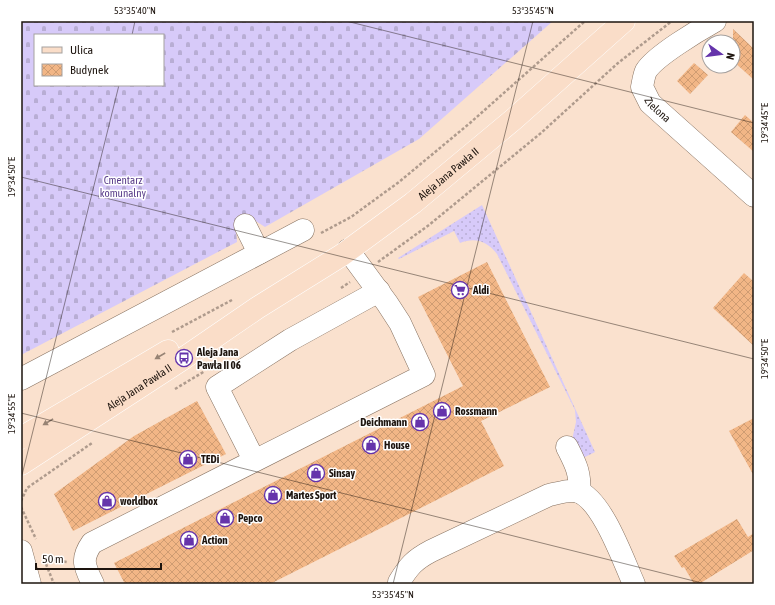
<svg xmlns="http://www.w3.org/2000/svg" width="775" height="605" font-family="'Asap Condensed',sans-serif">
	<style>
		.grass { fill: url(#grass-dots) }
		.cemetery { fill: url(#cemetery-stones); fill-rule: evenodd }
		.building { fill: url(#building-cross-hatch) }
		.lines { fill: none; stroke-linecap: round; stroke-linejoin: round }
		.minor-casing { stroke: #877261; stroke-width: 23 }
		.major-casing { stroke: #fff; stroke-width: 23 }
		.path { stroke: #af9b8d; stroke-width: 2.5; stroke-dasharray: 3 2; stroke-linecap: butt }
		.minor { stroke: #fff; stroke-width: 22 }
		.major { stroke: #faddc8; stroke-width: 22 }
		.oneway { fill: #978374 }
		.ticks { fill: none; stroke: #1d140e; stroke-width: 1; stroke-opacity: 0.45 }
		.labels { text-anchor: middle; stroke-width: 3; stroke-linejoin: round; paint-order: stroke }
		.street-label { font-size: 11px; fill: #1d140e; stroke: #fff }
		.park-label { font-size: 11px; fill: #593d8a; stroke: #fff }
		.poi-label { font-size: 11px; font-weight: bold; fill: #1d140e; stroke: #fff; text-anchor: start }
		.neatline { fill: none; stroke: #1d140e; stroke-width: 1.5 }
		.ticks-label { font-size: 10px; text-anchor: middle; fill: #1d140e }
	</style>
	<defs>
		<pattern id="grass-dots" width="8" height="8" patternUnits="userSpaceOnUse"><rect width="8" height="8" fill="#d7caf9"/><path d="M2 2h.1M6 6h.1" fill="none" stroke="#b8add4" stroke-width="1.8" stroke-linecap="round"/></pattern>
		<pattern id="cemetery-stones" width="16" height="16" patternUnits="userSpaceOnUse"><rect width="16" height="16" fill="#d7caf9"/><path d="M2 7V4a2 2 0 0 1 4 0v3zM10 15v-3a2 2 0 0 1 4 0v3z" fill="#b8add4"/></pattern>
		<pattern id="building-cross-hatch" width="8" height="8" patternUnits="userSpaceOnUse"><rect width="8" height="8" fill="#f2b686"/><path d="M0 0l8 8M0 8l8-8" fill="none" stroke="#cf9c72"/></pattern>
	</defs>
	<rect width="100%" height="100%" fill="#fae1ce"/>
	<!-- grass -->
	<path class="grass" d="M482,205L595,452L581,459L572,440L576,422L575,410L497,254C487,241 475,237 460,243L454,231L399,259L398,258Z"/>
	<!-- cemetery -->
	<path class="cemetery" d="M21,21H553L419,139L265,227L254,220L236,230L237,242L21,355ZM35,35H163V85H35Z"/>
	<!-- building -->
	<g class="building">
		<path d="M733,29L754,49V80L733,61Z"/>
		<path d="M694,63L708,75L690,94L677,81Z"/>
		<path d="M745,115L754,123V152L731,132Z"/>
		<path d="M487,262L550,387L481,421L504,466L270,584H125L114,563L463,386L418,297Z"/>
		<path d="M744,273L754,282V346L713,308Z"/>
		<path d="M197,401L226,454L73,531L54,494L134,436Z"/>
		<path d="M754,418V476L729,431Z"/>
		<path d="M737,519L748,537L754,533V550L699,584H694L684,567L682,568L674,556Z"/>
	</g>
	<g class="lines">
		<!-- minor casing -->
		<g class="minor-casing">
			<g id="minor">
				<path id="s1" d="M715,21C699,30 655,56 646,71C644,75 643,82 642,87L650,103L754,196"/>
				<path d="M245,225L259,253"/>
				<path d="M21,379L303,230"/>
				<path d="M567,447C575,463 581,473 579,492"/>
				<path d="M254,460L217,387L290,340L379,291"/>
				<path d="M21,551L30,584"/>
				<path d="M399,582C409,566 414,560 431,551L549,495C559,493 570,489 579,492C603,502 623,560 634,584"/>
				<path d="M93,584C85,567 80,560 92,543L424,375L400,323L387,303L348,250"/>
			</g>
		</g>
		<!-- major casing -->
		<g class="major-casing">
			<g id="major">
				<path d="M21,438L168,351"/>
				<path id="s2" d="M21,464L184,358L257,308L342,255L413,203L514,119L624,21"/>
			</g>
		</g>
		<!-- path -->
		<g class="path">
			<path d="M321,233L351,217L399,182L470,123L585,21"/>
			<path d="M378,262L429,225L541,133L618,63L672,21"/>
			<path d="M341,288L350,282"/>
			<path d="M172,332L232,300"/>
			<path d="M175,389L205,371"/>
			<path d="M21,501L27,488L92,443"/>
			<path d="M21,507L36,539"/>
			<path d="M44,558L67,562"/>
			<path d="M46,564L54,584"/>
		</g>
		<!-- minor -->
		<use href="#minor" class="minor"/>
		<!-- major -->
		<use href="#major" class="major"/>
	</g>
	<!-- one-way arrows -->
	<defs><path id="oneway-solid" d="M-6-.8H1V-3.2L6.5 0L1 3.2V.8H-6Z"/></defs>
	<g class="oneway">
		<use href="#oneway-solid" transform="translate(160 356) rotate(150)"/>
		<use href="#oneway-solid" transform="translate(48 422) rotate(149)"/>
	</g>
	<!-- ticks -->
	<path class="ticks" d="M346,21L754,123M132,35L135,21M21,177L754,359M21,413L706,584M21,479L119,85M393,584L533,21"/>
	<!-- icons -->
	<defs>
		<g id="supermarket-ring" transform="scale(0.9)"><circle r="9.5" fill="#fff" stroke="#6534ab" stroke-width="1.5"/><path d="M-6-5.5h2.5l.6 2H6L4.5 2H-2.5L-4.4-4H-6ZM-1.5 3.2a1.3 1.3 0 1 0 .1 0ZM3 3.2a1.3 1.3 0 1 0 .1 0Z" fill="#6534ab"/></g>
		<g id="bus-ring" transform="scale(0.9)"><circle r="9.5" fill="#fff" stroke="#6534ab" stroke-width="1.5"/><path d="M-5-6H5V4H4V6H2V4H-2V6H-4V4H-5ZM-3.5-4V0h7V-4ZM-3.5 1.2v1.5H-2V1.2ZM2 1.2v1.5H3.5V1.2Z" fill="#6534ab"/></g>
		<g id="shop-ring" transform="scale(0.9)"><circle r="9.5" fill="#fff" stroke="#6534ab" stroke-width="1.5"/><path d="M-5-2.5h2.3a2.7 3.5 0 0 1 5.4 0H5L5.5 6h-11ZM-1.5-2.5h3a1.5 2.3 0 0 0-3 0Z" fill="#6534ab"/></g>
	</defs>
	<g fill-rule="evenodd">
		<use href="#supermarket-ring" x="460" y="290"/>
		<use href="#bus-ring" x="184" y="358"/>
		<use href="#shop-ring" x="442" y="411"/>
		<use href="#shop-ring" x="420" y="422"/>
		<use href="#shop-ring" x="371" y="445"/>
		<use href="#shop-ring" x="188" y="459"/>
		<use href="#shop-ring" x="316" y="473"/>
		<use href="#shop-ring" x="273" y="495"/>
		<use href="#shop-ring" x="107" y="501"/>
		<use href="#shop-ring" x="225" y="518"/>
		<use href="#shop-ring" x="189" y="540"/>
	</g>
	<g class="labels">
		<!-- street labels -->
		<g class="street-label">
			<text dy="4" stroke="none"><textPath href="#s1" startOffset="130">Zielona</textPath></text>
			<text dy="4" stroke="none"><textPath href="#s2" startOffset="517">Aleja Jana Pawła II</textPath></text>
			<text dy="4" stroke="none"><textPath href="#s2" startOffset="141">Aleja Jana Pawła II</textPath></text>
		</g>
		<!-- park labels -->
		<g class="park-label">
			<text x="123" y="184">Cmentarz<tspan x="123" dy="13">komunalny</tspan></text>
		</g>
		<!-- poi labels -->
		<g class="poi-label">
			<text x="473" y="294">Aldi</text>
			<text x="197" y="356">Aleja Jana<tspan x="197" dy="13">Pawła II 06</tspan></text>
			<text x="455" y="415">Rossmann</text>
			<text x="407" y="426" text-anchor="end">Deichmann</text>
			<text x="384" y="449">House</text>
			<text x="201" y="463">TEDi</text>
			<text x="329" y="477">Sinsay</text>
			<text x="286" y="499">Martes Sport</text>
			<text x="120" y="505">worldbox</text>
			<text x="238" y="522">Pepco</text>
			<text x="202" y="544">Action</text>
		</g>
	</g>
	<!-- border -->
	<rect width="775" height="605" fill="none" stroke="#ffffff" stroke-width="44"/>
	<!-- legend -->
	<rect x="34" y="34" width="130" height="52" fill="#ffffff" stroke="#a5a19f"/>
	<rect x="42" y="47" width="20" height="6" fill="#faddc8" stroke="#a5a19f"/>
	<text x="70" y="54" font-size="12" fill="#1d140e">Ulica</text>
	<rect x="42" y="64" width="20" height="12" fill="url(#building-cross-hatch)" stroke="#a5a19f"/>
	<text x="70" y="74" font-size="12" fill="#1d140e">Budynek</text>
	<!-- north arrow -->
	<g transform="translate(721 54) rotate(104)"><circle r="19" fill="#ffffff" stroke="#a5a19f"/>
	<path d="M0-3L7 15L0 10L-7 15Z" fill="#6534ab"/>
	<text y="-6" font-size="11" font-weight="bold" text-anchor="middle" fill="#1d140e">N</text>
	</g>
	<!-- scale -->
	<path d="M36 563v6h125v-6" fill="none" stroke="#1d140e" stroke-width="2"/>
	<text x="42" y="563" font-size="12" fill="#1d140e" stroke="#ffffff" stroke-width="3" paint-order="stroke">50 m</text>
	<rect x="22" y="22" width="731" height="561" class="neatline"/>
	<g class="ticks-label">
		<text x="135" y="14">53°35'40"N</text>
		<text x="533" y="14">53°35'45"N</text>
		<text transform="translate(764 123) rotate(-90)" y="4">19°34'45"E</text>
		<text transform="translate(11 177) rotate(-90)" y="4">19°34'50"E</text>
		<text transform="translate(764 359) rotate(-90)" y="4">19°34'50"E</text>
		<text transform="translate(11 414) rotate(-90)" y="4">19°34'55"E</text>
		<text x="393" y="598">53°35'45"N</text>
	</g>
</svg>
